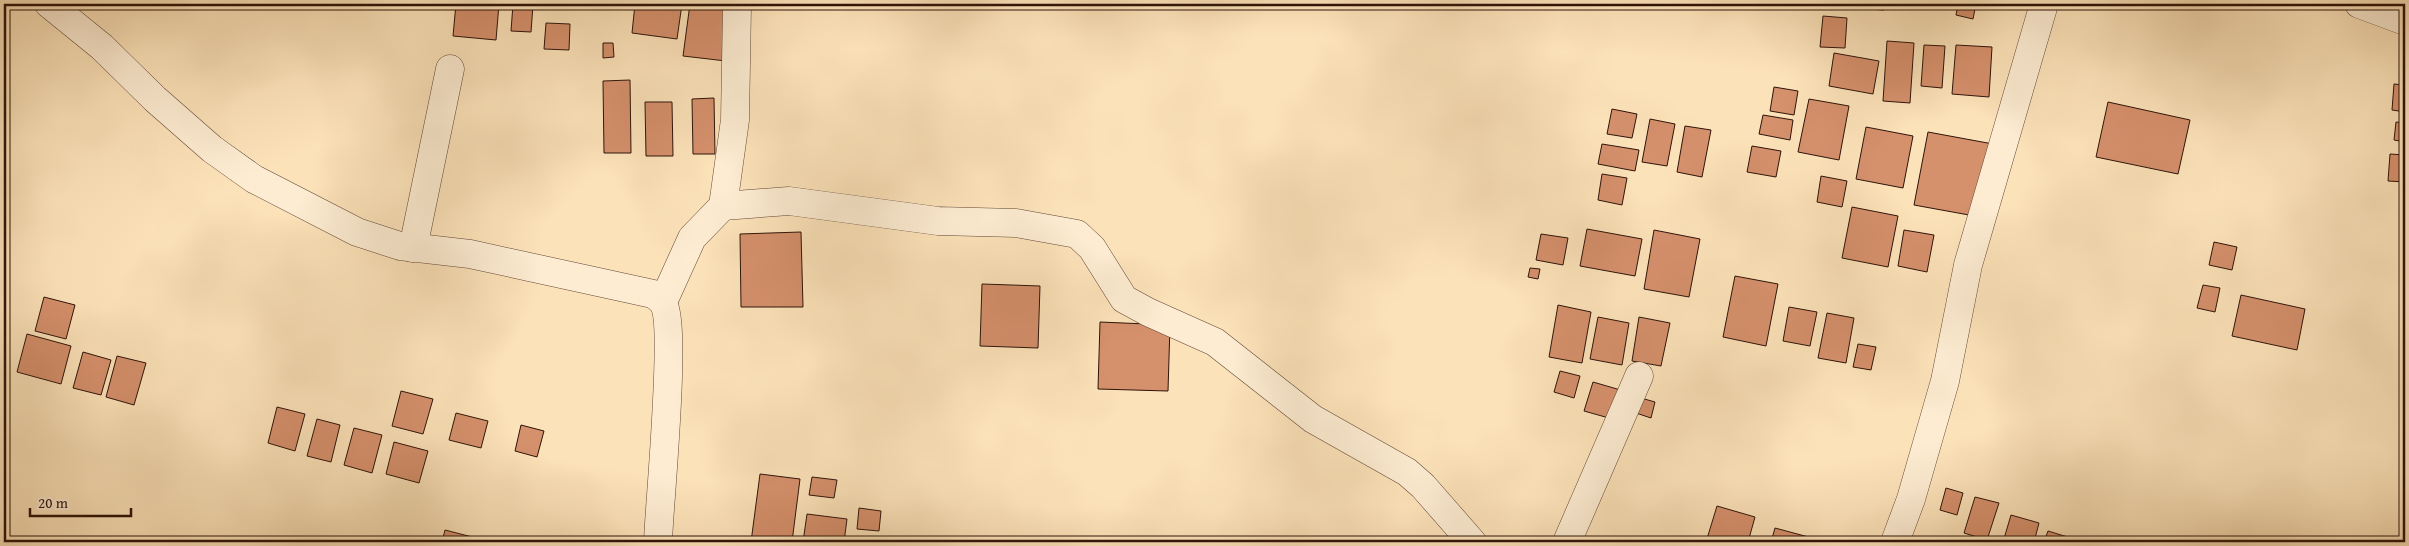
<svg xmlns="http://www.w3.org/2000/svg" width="2409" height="546" font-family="'Gentium Book Plus',serif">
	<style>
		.building { fill: #d5906c; stroke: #2d1309 }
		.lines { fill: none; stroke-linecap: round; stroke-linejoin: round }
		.street-casing { stroke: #614735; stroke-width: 29 }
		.street { stroke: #fdecd2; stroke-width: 28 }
	</style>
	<rect width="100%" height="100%" fill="#fce2b9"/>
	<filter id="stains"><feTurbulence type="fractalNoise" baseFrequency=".004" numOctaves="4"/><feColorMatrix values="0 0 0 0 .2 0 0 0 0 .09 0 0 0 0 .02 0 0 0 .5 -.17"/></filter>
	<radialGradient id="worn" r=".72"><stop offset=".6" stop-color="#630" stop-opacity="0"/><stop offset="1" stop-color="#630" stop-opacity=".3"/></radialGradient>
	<!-- building -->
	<g class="building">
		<path d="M456,4H499L496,40L453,36Z"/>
		<path d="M513,4L533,5L531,32L511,31Z"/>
		<path d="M635,4H682L677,39L632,33Z"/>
		<path d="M690,4H733L726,61L683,56Z"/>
		<path d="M1852,4H1885L1884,10L1852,8Z"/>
		<path d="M1958,4H1976L1973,19L1956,15Z"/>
		<path d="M1823,16L1847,18L1845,48L1820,47Z"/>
		<path d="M546,23L570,24L569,50L544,49Z"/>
		<path d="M1887,41L1914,43L1910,103L1883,101Z"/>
		<path d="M603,43H613L614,57L603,58Z"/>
		<path d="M1924,45L1945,46L1942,88L1921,86Z"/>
		<path d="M1956,45L1992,47L1989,97L1952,94Z"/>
		<path d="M1834,53L1879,61L1873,94L1829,86Z"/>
		<path d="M630,80L631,153H604L603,81Z"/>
		<path d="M2394,84L2405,85V112L2392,110Z"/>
		<path d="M1774,87L1798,91L1794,115L1770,111Z"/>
		<path d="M714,98L715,154H693L692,99Z"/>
		<path d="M1809,99L1849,106L1839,160L1798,152Z"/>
		<path d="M645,102H672L673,156H646Z"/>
		<path d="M2108,102L2190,120L2178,174L2096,157Z"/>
		<path d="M1612,109L1637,114L1632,138L1607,134Z"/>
		<path d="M1763,115L1793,120L1790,140L1759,134Z"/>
		<path d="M1650,119L1675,124L1667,166L1642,162Z"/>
		<path d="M2396,122L2405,123V142L2394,140Z"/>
		<path d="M1685,126L1711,130L1702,177L1677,172Z"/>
		<path d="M1866,127L1913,136L1903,188L1856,179Z"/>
		<path d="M1928,132L1993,144L1980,217L1914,205Z"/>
		<path d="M1602,144L1639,150L1635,171L1598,164Z"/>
		<path d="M1752,146L1781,151L1776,177L1747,172Z"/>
		<path d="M2390,154L2405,155V182L2388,181Z"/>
		<path d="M1602,174L1627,178L1622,205L1598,200Z"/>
		<path d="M1821,176L1847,181L1842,207L1817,202Z"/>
		<path d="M1852,207L1898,216L1888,267L1842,258Z"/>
		<path d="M1587,229L1642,239L1635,276L1580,266Z"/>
		<path d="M1654,230L1700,239L1689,297L1644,289Z"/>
		<path d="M1904,230L1934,235L1927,272L1898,266Z"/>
		<path d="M801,232L803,307H741L740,234Z"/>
		<path d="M1541,234L1568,238L1563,265L1536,260Z"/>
		<path d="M2214,242L2237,247L2232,270L2209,265Z"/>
		<path d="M1530,268L1540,269L1538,279L1528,277Z"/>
		<path d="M1735,276L1778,284L1766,346L1723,337Z"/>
		<path d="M982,284L1040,286L1038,348L980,346Z"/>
		<path d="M2203,285L2220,288L2215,312L2197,308Z"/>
		<path d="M2241,295L2305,309L2297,350L2232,336Z"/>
		<path d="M44,297L75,305L66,339L35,331Z"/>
		<path d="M1558,305L1591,312L1582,363L1549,357Z"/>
		<path d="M1789,307L1817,312L1810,346L1783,341Z"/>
		<path d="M1827,313L1854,318L1846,363L1818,358Z"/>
		<path d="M1598,317L1629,323L1622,365L1590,359Z"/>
		<path d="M1639,317L1670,323L1661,366L1632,361Z"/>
		<path d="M1100,322L1170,325L1168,391L1098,389Z"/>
		<path d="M27,334L71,346L61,384L17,372Z"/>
		<path d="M1858,344L1876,347L1871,370L1853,367Z"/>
		<path d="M83,352L111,360L101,395L73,388Z"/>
		<path d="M117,356L146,363L134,405L106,397Z"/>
		<path d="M1560,371L1580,376L1574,398L1554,392Z"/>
		<path d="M1593,382L1624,391L1616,420L1584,411Z"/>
		<path d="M401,391L433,399L423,434L392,426Z"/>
		<path d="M1641,398L1655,402L1651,418L1636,413Z"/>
		<path d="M277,407L305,414L295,451L268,443Z"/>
		<path d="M456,413L488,421L481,448L449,440Z"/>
		<path d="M317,419L340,425L331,462L307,456Z"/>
		<path d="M521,425L544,431L537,457L515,451Z"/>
		<path d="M354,428L382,435L372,473L344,465Z"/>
		<path d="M394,442L428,451L419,483L386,474Z"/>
		<path d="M760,474L800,479L792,542H751Z"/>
		<path d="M812,477L837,480L834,498L809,495Z"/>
		<path d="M1946,488L1963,493L1957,515L1940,510Z"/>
		<path d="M1975,497L1999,503L1987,540L1964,533Z"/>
		<path d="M1717,506L1755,517L1748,542H1706Z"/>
		<path d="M859,508L881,511L879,531L857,529Z"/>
		<path d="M807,514L847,519L844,542H803Z"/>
		<path d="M2011,515L2039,523L2034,542H2003Z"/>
		<path d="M1775,528L1827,542H1771Z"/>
		<path d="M445,530L480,539L479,542H442Z"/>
		<path d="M2048,531L2071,538L2070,542H2044Z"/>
		<path d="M866,537L887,539V542H865Z"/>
	</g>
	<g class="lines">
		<!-- street casing -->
		<g class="street-casing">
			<g id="street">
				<path d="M49,4L102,47L155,99L212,149L254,179L357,232L400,246L470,254L653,294C656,296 660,299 662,301C678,321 659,505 658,542"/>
				<path d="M2359,4L2405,21"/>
				<path d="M723,206L789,201L938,221L1016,223L1077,234L1092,248L1124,299L1148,312L1215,342L1313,419L1407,472L1423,486L1472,542"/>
				<path d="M413,248L450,69"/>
				<path d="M663,302L692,238L723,206L735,120L737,7"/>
				<path d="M1567,542L1639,376"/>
				<path d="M1895,542L1911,499L1945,381L1968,265L2044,4"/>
			</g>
		</g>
		<!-- street -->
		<use href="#street" class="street"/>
	</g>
	<!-- margin -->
	<rect width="2409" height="546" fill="none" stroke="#fce2b9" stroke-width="20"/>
	<rect x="5" y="5" width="2399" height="536" fill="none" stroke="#2d1309" stroke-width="2.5"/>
	<rect x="10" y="10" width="2389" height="526" fill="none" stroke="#2d1309"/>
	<!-- scale -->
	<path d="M30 508v8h101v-8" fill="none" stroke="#2d1309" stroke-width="2.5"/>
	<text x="38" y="508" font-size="15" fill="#2d1309" stroke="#fdecd2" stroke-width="4" paint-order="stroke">20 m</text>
	<rect width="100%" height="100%" filter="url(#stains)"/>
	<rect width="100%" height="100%" fill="url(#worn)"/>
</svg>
